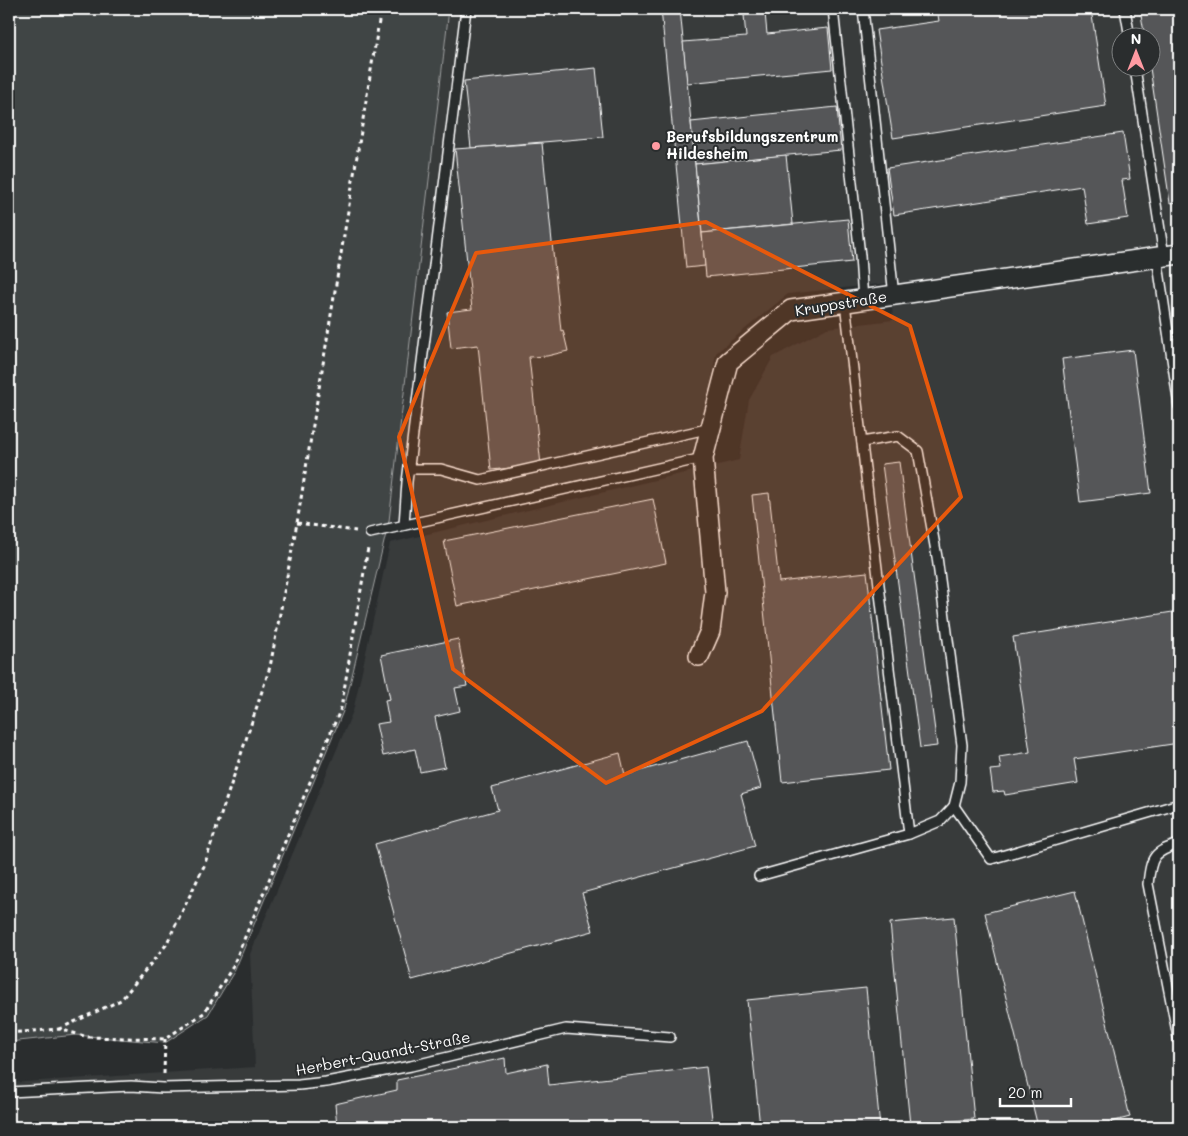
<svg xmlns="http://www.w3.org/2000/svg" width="1188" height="1136" font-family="Mali,sans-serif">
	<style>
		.built { fill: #373a3b; fill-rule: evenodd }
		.green { fill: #414445; stroke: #a0a2a2 }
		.building { fill: #555758; stroke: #fff }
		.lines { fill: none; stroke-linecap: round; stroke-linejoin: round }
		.service-casing { stroke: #fff; stroke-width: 12 }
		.minor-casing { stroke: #fff; stroke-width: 22 }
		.path { stroke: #fff; stroke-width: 3; stroke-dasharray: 4 4; stroke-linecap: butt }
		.service { stroke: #2a2d2e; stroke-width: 9 }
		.minor { stroke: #2a2d2e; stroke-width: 19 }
		.marked { fill: #e8590c; fill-opacity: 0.2; stroke: #e8590c; stroke-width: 4; stroke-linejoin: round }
		.poi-dot { fill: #ff9aa2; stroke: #2a2d2e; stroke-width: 2 }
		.labels { text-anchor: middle; stroke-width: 4; stroke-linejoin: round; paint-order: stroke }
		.poi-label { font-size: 15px; font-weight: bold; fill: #fff; stroke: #2a2d2e; text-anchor: start }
		.street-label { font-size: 15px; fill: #fff; stroke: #2a2d2e }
	</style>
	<rect width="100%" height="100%" fill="#2a2d2e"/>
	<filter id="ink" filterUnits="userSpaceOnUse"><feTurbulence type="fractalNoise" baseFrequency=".02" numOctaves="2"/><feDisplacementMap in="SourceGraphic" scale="10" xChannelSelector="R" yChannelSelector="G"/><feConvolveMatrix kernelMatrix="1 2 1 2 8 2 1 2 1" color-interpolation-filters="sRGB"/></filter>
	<g filter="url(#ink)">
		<!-- built -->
		<path class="built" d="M449,9H1179V1127H9V1083L255,1067L250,954L353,711L390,543L739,460L749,400L773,357L827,328L893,320L890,283L788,294L716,353L700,455L389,521ZM1120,38H1150V68H1120Z"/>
		<!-- green -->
		<path class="green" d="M9,9H449L389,521L344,709L235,970L208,1015L165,1043L76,1035L9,1042Z"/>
		<!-- building -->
		<g class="building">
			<path d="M661,9H680L705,266L686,268Z"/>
			<path d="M937,9H1091L1106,106L893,138L876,30L939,21Z"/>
			<path d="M1140,9H1179V202L1170,203L1150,68V38H1145Z"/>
			<path d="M765,13L767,34L828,28L832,69L687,83L683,42L746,37L744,15Z"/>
			<path d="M596,68L603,137L471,148L464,81Z"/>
			<path d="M837,107L841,150L695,164L691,122Z"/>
			<path d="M1123,133L1130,179L1122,180L1128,218L1088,224L1082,186L894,215L887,168Z"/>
			<path d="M542,143L561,331L563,330L568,351L547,356L529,357L541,465L491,470L478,345L451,348L447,312L472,309L455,149Z"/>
			<path d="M786,155L793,224L702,233L695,164Z"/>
			<path d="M848,219L852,262L706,277L702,233Z"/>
			<path d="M1133,350L1151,493L1080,502L1062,359Z"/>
			<path d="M899,462L937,746L920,748L882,464Z"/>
			<path d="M769,493L779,582L867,572L889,770L782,782L752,495Z"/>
			<path d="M653,499L666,563L457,606L444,541Z"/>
			<path d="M1179,611V743L1074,759L1078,783L1005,795L1004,791L993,792L990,770L1001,769L999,757L1030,752L1013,637Z"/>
			<path d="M458,639L467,686L455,688L460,711L435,717L445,767L420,772L415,749L383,756L376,724L389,722L385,700L390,699L381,655Z"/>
			<path d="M748,741L761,788L741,794L755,846L582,893L593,931L412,980L375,844L498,810L492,788L620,753L625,775Z"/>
			<path d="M1075,891L1130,1117L1111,1122L1112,1127H1038L985,913Z"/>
			<path d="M954,917L974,1119L910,1125L890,923Z"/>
			<path d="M866,988L880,1127H760L747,1000Z"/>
			<path d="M505,1058L506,1073L547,1064L549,1085L706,1067L713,1127H337L335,1104L397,1090V1080Z"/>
		</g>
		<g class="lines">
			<!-- service casing -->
			<g class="service-casing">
				<g id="service">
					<path d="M833,9L860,256L863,300"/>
					<path d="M863,9L894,296"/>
					<path d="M1125,9L1130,38"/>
					<path d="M1135,68L1164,256"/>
					<path d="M1157,257L1179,406"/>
					<path d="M862,442L898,436L918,451L937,557L962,745L960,782L954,806L940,821L909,834"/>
					<path d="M409,469H441L480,480L711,428"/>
					<path d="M404,525L407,482L466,9"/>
					<path d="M370,533L703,458"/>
					<path d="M954,806L991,859L1179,804"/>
					<path d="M1179,844C1153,852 1151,857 1148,884L1179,1042"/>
					<path d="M759,876L909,834L845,303"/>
					<path d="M9,1092L131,1086L163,1088L299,1085L326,1082L411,1066L566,1029L670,1037"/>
				</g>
			</g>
			<!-- minor casing -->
			<g class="minor-casing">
				<path id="minor" d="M699,656L710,631L715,592L703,458L728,362L791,310L1179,254"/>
			</g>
			<!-- path -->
			<g class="path">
				<path d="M297,523L356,531"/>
				<path d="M59,1029L121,1000L166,945L204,866L270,667L297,523L381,9"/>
				<path d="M9,1033L59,1029L88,1037L165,1039L204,1013L232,968L341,708L368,548"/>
				<path d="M164,1074L165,1039"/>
			</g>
			<!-- service -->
			<use href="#service" class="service"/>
			<!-- minor -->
			<use href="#minor" class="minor"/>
		</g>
	</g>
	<!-- marked area -->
	<path class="marked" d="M706,222L910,326L961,497L762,711L606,783L453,669L399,437L476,253Z"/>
	<!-- markers -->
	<circle class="poi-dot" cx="656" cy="146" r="5"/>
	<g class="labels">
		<!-- poi labels -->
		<g class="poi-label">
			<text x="666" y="142">Berufsbildungszentrum<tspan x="666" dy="17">Hildesheim</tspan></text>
		</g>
		<!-- street labels -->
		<g class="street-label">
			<text transform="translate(841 304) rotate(-9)" y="5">Kruppstraße</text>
			<text transform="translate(383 1054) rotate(-11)" y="5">Herbert-Quandt-Straße</text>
		</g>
	</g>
	<!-- margin -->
	<rect width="1188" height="1136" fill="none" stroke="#2a2d2e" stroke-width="30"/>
	<rect x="15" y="15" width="1158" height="1106" fill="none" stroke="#fff" stroke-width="2" filter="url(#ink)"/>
	<!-- north arrow -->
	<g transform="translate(1136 52)"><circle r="24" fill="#2a2d2e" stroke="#7f8182"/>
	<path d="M0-4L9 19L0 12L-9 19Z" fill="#ff9aa2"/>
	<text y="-8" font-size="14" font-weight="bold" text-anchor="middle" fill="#ffffff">N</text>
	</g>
	<!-- scale -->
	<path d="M1000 1098v8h71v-8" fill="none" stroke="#ffffff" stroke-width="2.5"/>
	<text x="1008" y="1098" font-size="15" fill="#ffffff" stroke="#2a2d2e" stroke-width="4" paint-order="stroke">20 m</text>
</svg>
